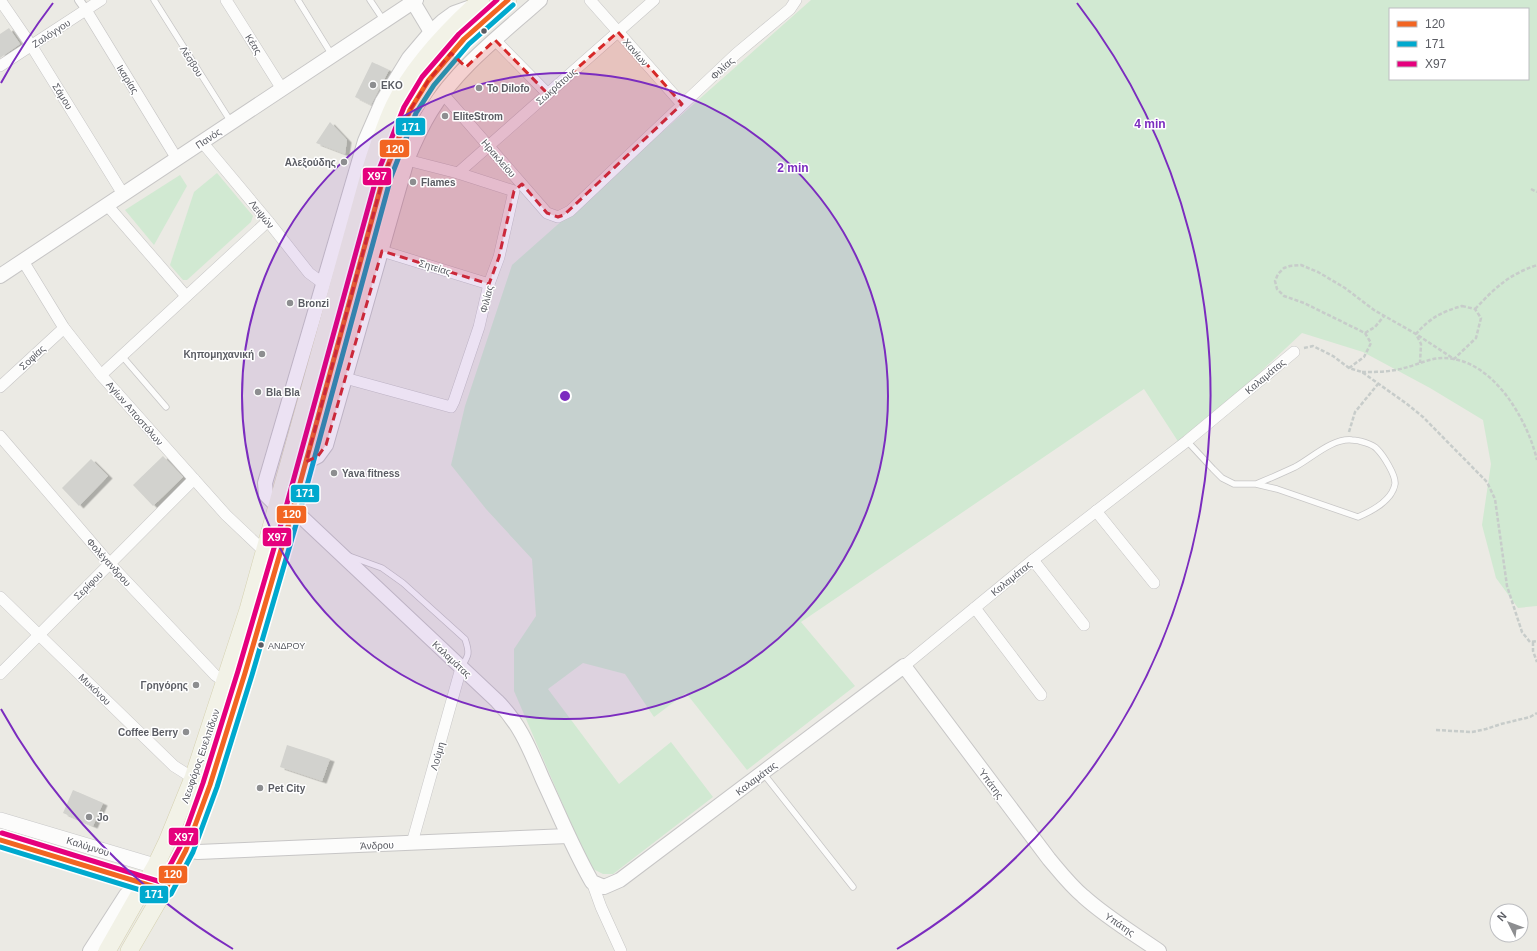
<svg xmlns="http://www.w3.org/2000/svg" width="1537" height="951" font-family="Helvetica,sans-serif">
	<style>
		.green { fill: #d1e9d2; fill-rule: evenodd }
		.building { fill: #d2d2ce; filter: url(#shadow) }
		.lines { fill: none; stroke-linecap: round; stroke-linejoin: round }
		.service-casing { stroke: #c7c6c6; stroke-width: 7 }
		.pedestrian-casing { stroke: #c7c6c6; stroke-width: 10 }
		.minor-casing { stroke: #c7c6c6; stroke-width: 12 }
		.tertiary-casing { stroke: #c7c6c6; stroke-width: 16 }
		.secondary-casing { stroke: #c9c9c9; stroke-width: 16 }
		.primary-casing { stroke: #d5d1b0; stroke-width: 18 }
		.path { stroke: #c7ccca; stroke-width: 2.5; stroke-dasharray: 4 2; stroke-linecap: butt }
		.service { stroke: #fcfcfb; stroke-width: 5.5 }
		.pedestrian { stroke: #fcfcfb; stroke-width: 8 }
		.minor { stroke: #fcfcfb; stroke-width: 11 }
		.tertiary { stroke: #fcfcfb; stroke-width: 14 }
		.secondary { stroke: #fcfcfb; stroke-width: 15 }
		.primary { stroke: #f2f2e7; stroke-width: 17 }
		.bus-1-casing { stroke: #fff; stroke-width: 8 }
		.bus-2-casing { stroke: #fff; stroke-width: 8 }
		.bus-3-casing { stroke: #fff; stroke-width: 8 }
		.bus-1 { stroke: #f26522; stroke-width: 5 }
		.bus-2 { stroke: #00a9ce; stroke-width: 5 }
		.bus-3 { stroke: #e5007d; stroke-width: 5 }
		.marked { fill: #d62828; fill-opacity: 0.2; stroke: #d62828; stroke-width: 3; stroke-dasharray: 8 5; stroke-linejoin: round }
		.ring { fill: none; stroke: #7b2cbf; stroke-width: 2 }
		.bus-dot { fill: #5a5c63; stroke: #fff; stroke-width: 1.5 }
		.poi-dot { fill: #8d8e90; stroke: #fff; stroke-width: 1.5 }
		.labels { text-anchor: middle; stroke-width: 3; stroke-linejoin: round; paint-order: stroke }
		.bus-label { font-size: 9px; fill: #5a5c63; stroke: #fff; text-anchor: start }
		.street-label { font-size: 10px; fill: #5a5c63; stroke: #fff }
		.poi-label { font-size: 10px; font-weight: bold; fill: #5a5c63; stroke: #fff; text-anchor: start }
		.centre { fill: #7b2cbf; stroke: #fff; stroke-width: 2 }
		.ring-label { font-size: 12px; text-anchor: middle; font-weight: bold; fill: #7b2cbf; stroke: #fff; stroke-width: 3; stroke-linejoin: round; paint-order: stroke }
		.line-badge { stroke: #fff; stroke-width: 1.5 }
		.badge-label { font-size: 11px; text-anchor: middle; font-weight: bold; fill: #fff }
	</style>
	<defs>
		<filter id="shadow"><feDropShadow dx="4.5" dy="2.5" stdDeviation="0" flood-color="#0004"/></filter>
	</defs>
	<rect width="100%" height="100%" fill="#ebeae4"/>
	<!-- green -->
	<g class="green">
		<path d="M811,0H1537V606L1518,608L1496,578L1482,525L1491,464L1483,420L1430,388L1363,352L1302,333L1181,446L1144,389L801,622L855,686L747,770L686,693L654,717L625,674L583,663L548,689L619,784L671,742L713,797L613,874H603L593,869L578,840L514,691V649L536,616L532,559L486,509L451,465L465,406L512,265ZM1390,9H1528V79H1390Z"/>
		<path d="M217,173L253,216L251,222L187,280H183L170,265L194,192Z"/>
		<path d="M180,175L187,186L154,245L125,210Z"/>
	</g>
	<!-- building -->
	<g class="building">
		<path d="M9,28L20,44L0,58V34Z"/>
		<path d="M372,62L389,70L371,105L355,97Z"/>
		<path d="M330,122L347,140L345,154L316,143Z"/>
		<path d="M163,456L183,477L153,506L133,485Z"/>
		<path d="M91,459L108,476L79,506L62,488Z"/>
		<path d="M287,745L330,759L322,781L280,767Z"/>
		<path d="M73,790L103,803L93,826L63,813Z"/>
	</g>
	<g class="lines">
		<!-- service casing -->
		<g class="service-casing">
			<g id="service">
				<path d="M154,0L231,122"/>
				<path d="M298,0L332,55"/>
				<path d="M370,0L384,21"/>
				<path d="M122,356L166,407"/>
				<path d="M1187,441L1213,469L1222,478L1234,484H1256L1277,489L1358,517C1372,511 1392,501 1395,484C1396,475 1383,455 1377,449C1373,444 1358,440 1352,440C1332,438 1312,458 1295,467C1282,473 1269,479 1256,484"/>
				<path d="M349,556L382,568L403,583L465,639C470,653 469,655 461,668"/>
				<path d="M763,773L853,887"/>
			</g>
		</g>
		<!-- pedestrian casing -->
		<g class="pedestrian-casing">
			<path id="pedestrian" d="M79,0L86,10"/>
		</g>
		<!-- minor casing -->
		<g class="minor-casing">
			<g id="minor">
				<path d="M0,0L31,45L123,194"/>
				<path d="M226,0L282,89"/>
				<path d="M590,0L682,104"/>
				<path d="M86,10L177,159"/>
				<path d="M495,40L548,94"/>
				<path d="M0,66L101,0"/>
				<path d="M443,94L547,213L558,217L570,211L736,54L790,9L796,0"/>
				<path d="M202,142L268,221L309,273L324,284"/>
				<path d="M458,173L654,0"/>
				<path d="M107,205L186,296"/>
				<path d="M382,251L489,284"/>
				<path d="M23,261L64,328L101,375L226,515L264,551"/>
				<path d="M101,375L268,221"/>
				<path d="M345,378L451,407L454,401L479,327L489,284L499,257L514,191L458,173L407,160"/>
				<path d="M0,387L64,328"/>
				<path d="M0,436L110,564L215,675L225,682"/>
				<path d="M1096,511L1154,583"/>
				<path d="M1033,560L1084,625"/>
				<path d="M0,597L174,766L193,778"/>
				<path d="M975,608L1041,695"/>
				<path d="M904,666L1033,560L1187,441L1294,352"/>
				<path d="M0,674L194,479"/>
				<path d="M412,843L461,668"/>
				<path d="M592,882L601,907L621,951"/>
			</g>
		</g>
		<!-- tertiary casing -->
		<g class="tertiary-casing">
			<g id="tertiary">
				<path d="M413,2L431,32"/>
				<path d="M0,276L416,0"/>
				<path d="M306,462L318,456L326,445L407,160C414,143 421,127 431,111C458,67 502,34 540,0"/>
				<path d="M277,506L266,495L265,483L365,141L382,102L409,58L431,32L443,21L454,13L474,6"/>
				<path d="M293,509L497,701C521,725 530,750 543,780C559,814 573,849 592,882L604,887L620,880L904,666L1049,859C1060,872 1070,885 1083,896C1106,917 1133,933 1159,951"/>
				<path d="M186,850L198,852L568,836"/>
				<path d="M90,951L126,895L146,884"/>
			</g>
		</g>
		<!-- secondary casing -->
		<g class="secondary-casing">
			<g id="secondary">
				<path d="M0,820L175,872"/>
				<path d="M0,840L165,890"/>
			</g>
		</g>
		<!-- primary casing -->
		<g class="primary-casing">
			<g id="primary">
				<path d="M107,951L156,865L167,842L193,778L248,610L370,172C377,150 384,127 394,106C413,66 449,29 481,0"/>
				<path d="M129,951L175,872L186,850L210,785L245,673L293,509L384,175C392,153 399,130 410,109C434,66 471,32 508,0"/>
			</g>
		</g>
		<!-- path -->
		<g class="path">
			<path d="M1531,189L1537,192"/>
			<path d="M1462,306L1475,309L1481,318L1476,338L1454,359L1416,334C1430,318 1441,312 1462,306Z"/>
			<path d="M1475,309C1496,287 1508,275 1537,265"/>
			<path d="M1365,333L1375,327L1384,316"/>
			<path d="M1304,348L1313,346L1333,356L1349,368L1362,372L1407,404L1423,417L1487,482L1495,499L1507,586L1522,632L1530,642L1537,641"/>
			<path d="M1349,368L1364,357L1371,343L1365,333L1304,303L1284,296L1277,289L1275,281L1278,274L1284,268L1290,266L1301,265L1318,272L1345,288L1374,310L1416,334L1421,344L1420,363"/>
			<path d="M1362,372C1376,372 1391,372 1404,368C1417,365 1430,358 1443,358C1492,358 1527,418 1537,460"/>
			<path d="M1349,432L1355,412L1378,384"/>
			<path d="M1533,642V651L1537,662"/>
			<path d="M1436,730L1472,732L1486,729L1501,724L1530,717L1537,713"/>
		</g>
		<!-- service -->
		<use href="#service" class="service"/>
		<!-- pedestrian -->
		<use href="#pedestrian" class="pedestrian"/>
		<!-- minor -->
		<use href="#minor" class="minor"/>
		<!-- tertiary -->
		<use href="#tertiary" class="tertiary"/>
		<!-- secondary -->
		<use href="#secondary" class="secondary"/>
		<!-- primary -->
		<use href="#primary" class="primary"/>
		<!-- bus-1 casing -->
		<g class="bus-1-casing">
			<path id="bus-1" d="M0,840L165,890L186,850L210,785L245,673L293,509L384,175L410,110L428,81L464,39L508,0"/>
		</g>
		<!-- bus-2 casing -->
		<g class="bus-2-casing">
			<path id="bus-2" d="M0,847L163,897L168,896L171,894L193,852L217,787L252,675L300,511L391,177L416,113L434,85L469,44L513,5"/>
		</g>
		<!-- bus-3 casing -->
		<g class="bus-3-casing">
			<path id="bus-3" d="M2,833L161,882L180,847L203,783L238,671L286,507L378,172L404,107L422,77L459,34L497,0"/>
		</g>
		<!-- bus-1 -->
		<use href="#bus-1" class="bus-1"/>
		<!-- bus-2 -->
		<use href="#bus-2" class="bus-2"/>
		<!-- bus-3 -->
		<use href="#bus-3" class="bus-3"/>
	</g>
	<!-- marked area -->
	<path class="marked" d="M618,32L682,104L564,215L558,217L547,213L522,184L514,191L499,257L489,284L382,251L326,445L318,456L306,462L384,175L410,110L428,81L451,53L466,67L495,40L548,94Z"/>
	<!-- distance rings -->
	<circle cx="565" cy="396" r="323" fill="#7b2cbf" fill-opacity=".12"/>
	<g class="ring">
		<circle cx="565" cy="396" r="323"/>
		<path d="M233 949A645 645 0 0 1 1 709M1 83A645 645 0 0 1 53 3M1077 3A645 645 0 0 1 897 949"/>
	</g>
	<!-- markers -->
	<g class="bus-dot">
		<circle cx="484" cy="31" r="3.5"/>
		<circle cx="261" cy="645" r="3.5"/>
	</g>
	<g class="poi-dot">
		<circle cx="373" cy="85" r="4"/>
		<circle cx="479" cy="88" r="4"/>
		<circle cx="445" cy="116" r="4"/>
		<circle cx="344" cy="162" r="4"/>
		<circle cx="413" cy="182" r="4"/>
		<circle cx="290" cy="303" r="4"/>
		<circle cx="262" cy="354" r="4"/>
		<circle cx="258" cy="392" r="4"/>
		<circle cx="334" cy="473" r="4"/>
		<circle cx="196" cy="685" r="4"/>
		<circle cx="186" cy="732" r="4"/>
		<circle cx="260" cy="788" r="4"/>
		<circle cx="89" cy="817" r="4"/>
	</g>
	<g class="labels">
		<!-- bus labels -->
		<g class="bus-label">
			<text x="268" y="649">ΑΝΔΡΟΥ</text>
		</g>
		<!-- street labels -->
		<g class="street-label">
			<text transform="translate(51 33) rotate(-33)" y="4">Ζαλόγγου</text>
			<text transform="translate(254 44) rotate(58)" y="4">Κέας</text>
			<text transform="translate(636 52) rotate(49)" y="4">Χανίων</text>
			<text transform="translate(192 61) rotate(58)" y="4">Λέσβου</text>
			<text transform="translate(722 68) rotate(-43)" y="4">Φιλίας</text>
			<text transform="translate(128 79) rotate(58)" y="4">Ικαρίας</text>
			<text transform="translate(556 86) rotate(-41)" y="4">Σωκράτους</text>
			<text transform="translate(63 96) rotate(58)" y="4">Σάμου</text>
			<text transform="translate(208 138) rotate(-34)" y="4">Πανός</text>
			<text transform="translate(499 158) rotate(49)" y="4">Ηρακλείου</text>
			<text transform="translate(262 214) rotate(51)" y="4">Λειψών</text>
			<text transform="translate(435 267) rotate(17)" y="4">Σητείας</text>
			<text transform="translate(486 299) rotate(-76)" y="4">Φιλίας</text>
			<text transform="translate(32 357) rotate(-43)" y="4">Σοφίας</text>
			<text transform="translate(1265 376) rotate(-40)" y="4">Καλαμάτας</text>
			<text transform="translate(135 413) rotate(49)" y="4">Αγίων Αποστόλων</text>
			<text transform="translate(109 562) rotate(48)" y="4">Φολέγανδρου</text>
			<text transform="translate(1011 578) rotate(-39)" y="4">Καλαμάτας</text>
			<text transform="translate(88 585) rotate(-45)" y="4">Σερίφου</text>
			<text transform="translate(452 659) rotate(43)" y="4">Καλαμάτας</text>
			<text transform="translate(95 689) rotate(44)" y="4">Μυκόνου</text>
			<text transform="translate(200 756) rotate(-71)" y="4">Λεωφόρος Ευελπίδων</text>
			<text transform="translate(437 756) rotate(-74)" y="4">Λούμη</text>
			<text transform="translate(756 778) rotate(-37)" y="4">Καλαμάτας</text>
			<text transform="translate(991 783) rotate(53)" y="4">Ύπάτης</text>
			<text transform="translate(377 845) rotate(-2)" y="4">Άνδρου</text>
			<text transform="translate(88 846) rotate(17)" y="4">Καλύμνου</text>
			<text transform="translate(1120 924) rotate(34)" y="4">Υπάτης</text>
		</g>
		<!-- poi labels -->
		<g class="poi-label">
			<text x="381" y="89">EKO</text>
			<text x="487" y="92">To Dilofo</text>
			<text x="453" y="120">EliteStrom</text>
			<text x="336" y="166" text-anchor="end">Αλεξούδης</text>
			<text x="421" y="186">Flames</text>
			<text x="298" y="307">Bronzi</text>
			<text x="254" y="358" text-anchor="end">Κηπομηχανική</text>
			<text x="266" y="396">Bla Bla</text>
			<text x="342" y="477">Yava fitness</text>
			<text x="188" y="689" text-anchor="end">Γρηγόρης</text>
			<text x="178" y="736" text-anchor="end">Coffee Berry</text>
			<text x="268" y="792">Pet City</text>
			<text x="97" y="821">Jo</text>
		</g>
	</g>
	<circle cx="565" cy="396" r="6" class="centre"/>
	<g class="ring-label">
		<text x="1150" y="128">4 min</text>
		<text x="793" y="172">2 min</text>
	</g>
	<g class="line-badge">
		<rect x="395" y="117" width="31" height="19" rx="4" fill="#00a9ce"/>
		<rect x="379" y="139" width="31" height="19" rx="4" fill="#f26522"/>
		<rect x="362" y="167" width="30" height="19" rx="4" fill="#e5007d"/>
		<rect x="290" y="484" width="30" height="19" rx="4" fill="#00a9ce"/>
		<rect x="276" y="505" width="31" height="19" rx="4" fill="#f26522"/>
		<rect x="262" y="527" width="30" height="20" rx="4" fill="#e5007d"/>
		<rect x="168" y="827" width="31" height="19" rx="4" fill="#e5007d"/>
		<rect x="158" y="865" width="30" height="19" rx="4" fill="#f26522"/>
		<rect x="139" y="885" width="30" height="19" rx="4" fill="#00a9ce"/>
	</g>
	<g class="badge-label">
		<text x="411" y="131">171</text>
		<text x="395" y="153">120</text>
		<text x="377" y="180">X97</text>
		<text x="305" y="497">171</text>
		<text x="292" y="518">120</text>
		<text x="277" y="541">X97</text>
		<text x="184" y="841">X97</text>
		<text x="173" y="878">120</text>
		<text x="154" y="898">171</text>
	</g>
	<!-- legend -->
	<rect x="1389" y="8" width="140" height="72" fill="#ffffff" stroke="#bdbec1"/>
	<rect x="1397" y="21" width="20" height="6" fill="#f26522" stroke="#bdbec1"/>
	<text x="1425" y="28" font-size="12" fill="#5a5c63">120</text>
	<rect x="1397" y="41" width="20" height="6" fill="#00a9ce" stroke="#bdbec1"/>
	<text x="1425" y="48" font-size="12" fill="#5a5c63">171</text>
	<rect x="1397" y="61" width="20" height="6" fill="#e5007d" stroke="#bdbec1"/>
	<text x="1425" y="68" font-size="12" fill="#5a5c63">X97</text>
	<!-- north arrow -->
	<g transform="translate(1509 923) rotate(312)"><circle r="19" fill="#ffffff" stroke="#bdbec1"/>
	<path d="M0-3L7 15L0 10L-7 15Z" fill="#8d8e90"/>
	<text y="-6" font-size="11" font-weight="bold" text-anchor="middle" fill="#5a5c63">N</text>
	</g>
</svg>
